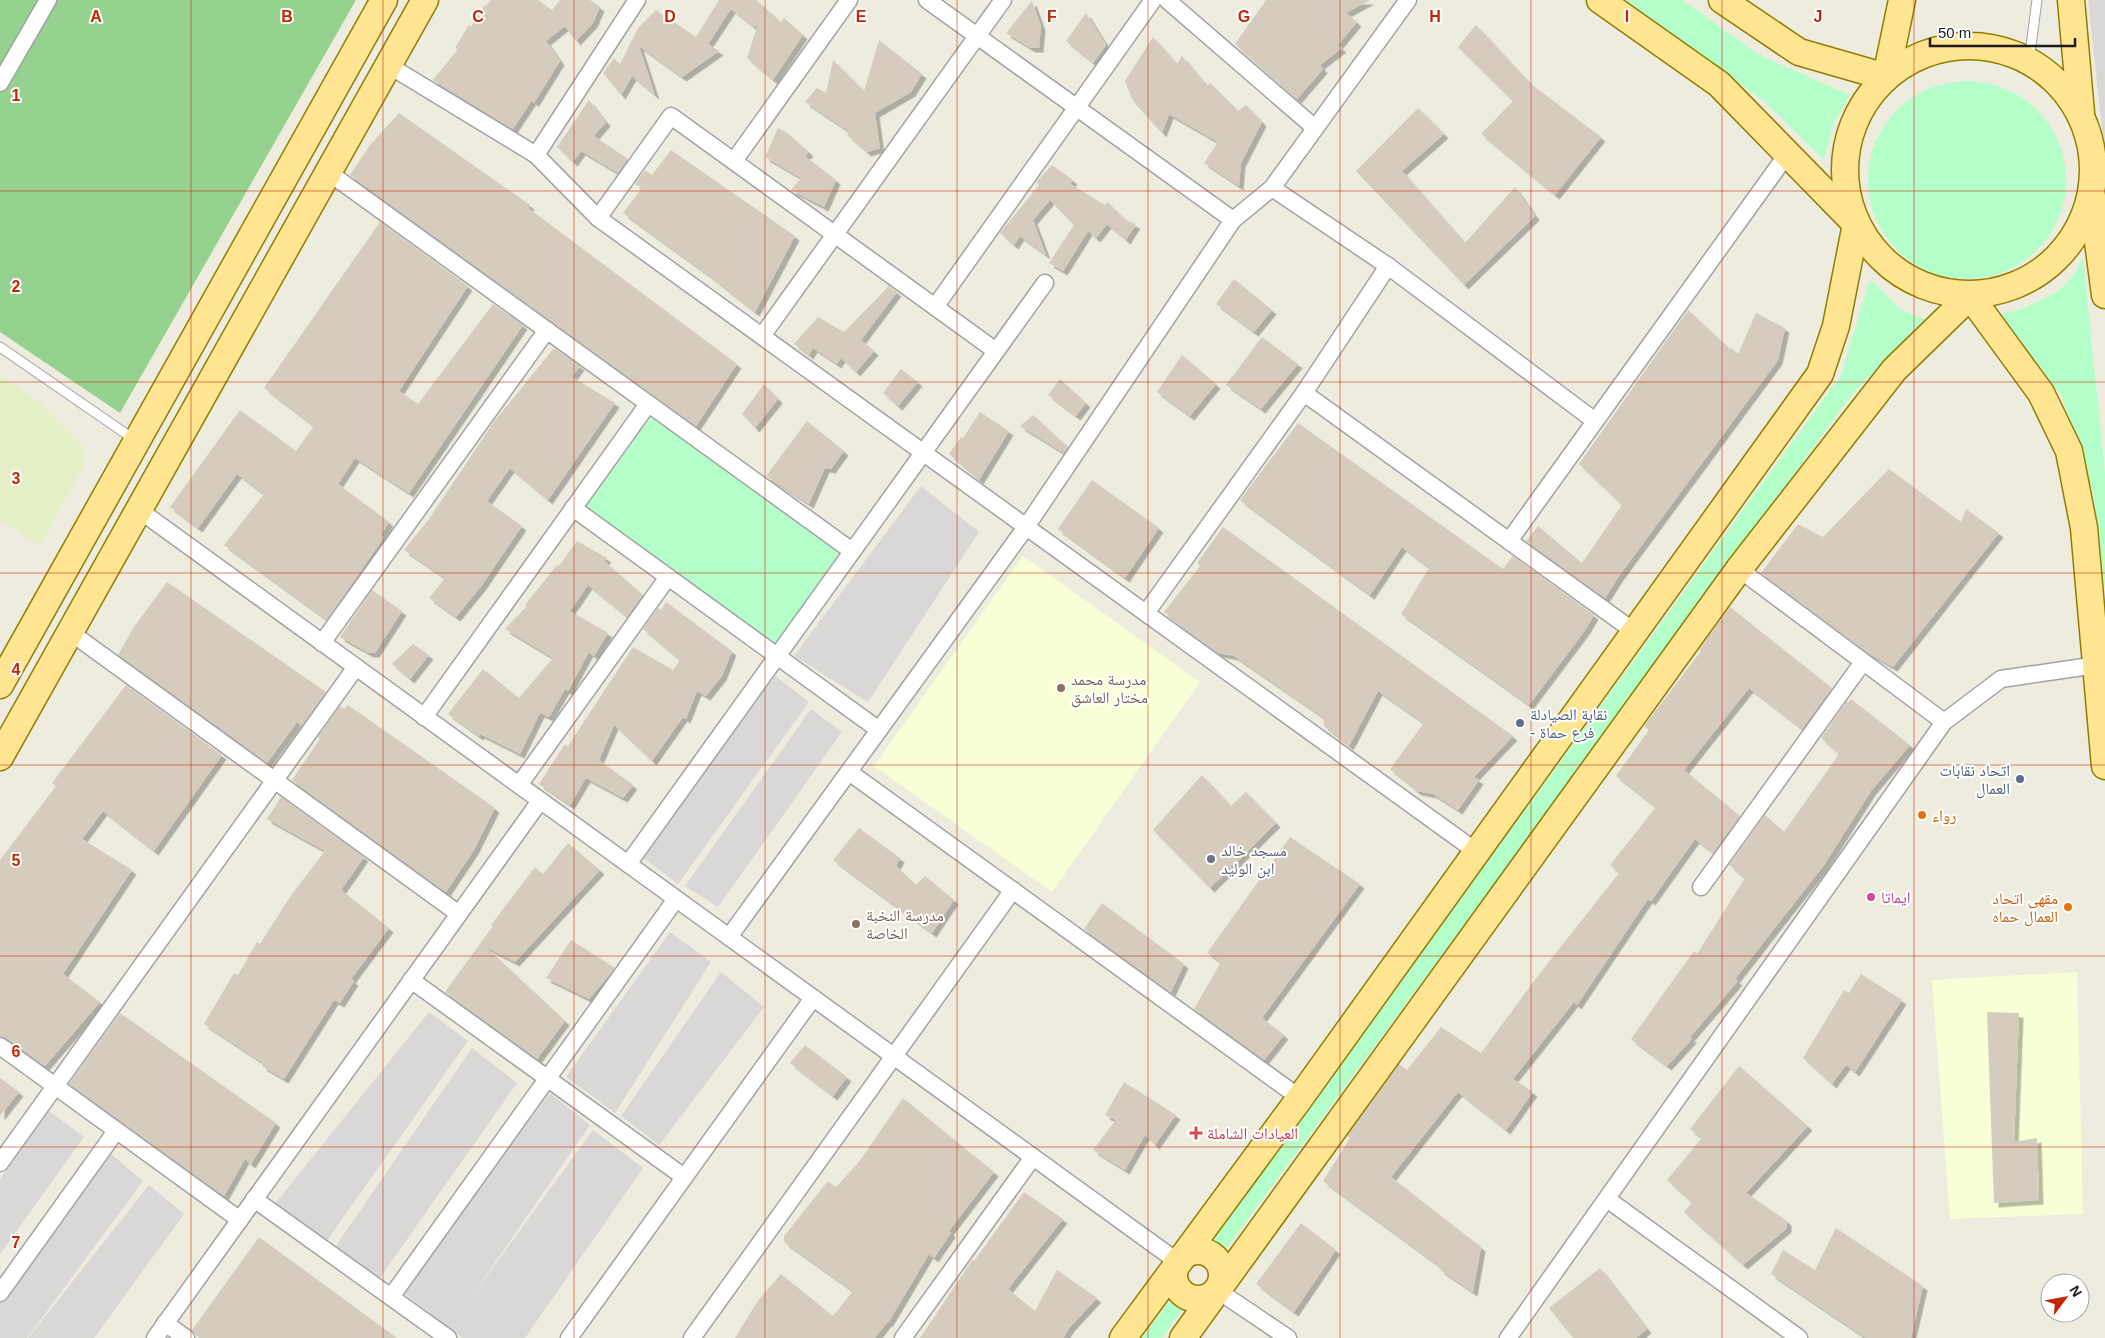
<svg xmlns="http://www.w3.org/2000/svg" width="2105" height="1338" font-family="Helvetica,'Noto Naskh Arabic',sans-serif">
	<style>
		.residential { fill: #d9d8d7 }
		.education { fill: #f7ffd6 }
		.farmland { fill: #e5efc7 }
		.forest { fill: #95d28f }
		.park { fill: #b4ffc9 }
		.building { fill: #d5ccbe; filter: url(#shadow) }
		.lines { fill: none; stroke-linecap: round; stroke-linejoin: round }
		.service-casing { stroke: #a2a2a2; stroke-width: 11 }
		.minor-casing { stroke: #a2a2a2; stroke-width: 19 }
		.primary-casing { stroke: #917d00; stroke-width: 29 }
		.service { stroke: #fff; stroke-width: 9 }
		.minor { stroke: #fff; stroke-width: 16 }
		.primary { stroke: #ffe592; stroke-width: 26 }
		.grid { fill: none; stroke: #c52600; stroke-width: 1; stroke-opacity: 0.55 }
		.education-dot { fill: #8d6e63; stroke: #fff; stroke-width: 2 }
		.service-dot { fill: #5c6f8a; stroke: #fff; stroke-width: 2 }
		.food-dot { fill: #e8710a; stroke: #fff; stroke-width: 2 }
		.worship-dot { fill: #6b7280; stroke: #fff; stroke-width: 2 }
		.hotel-dot { fill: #d1479c; stroke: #fff; stroke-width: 2 }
		.health-dot { fill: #e0444e; stroke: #fff; stroke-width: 2 }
		.labels { text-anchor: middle; stroke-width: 4; stroke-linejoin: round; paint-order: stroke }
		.education-label { font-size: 16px; fill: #785e54; stroke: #fff; text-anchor: start }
		.service-label { font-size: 16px; fill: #4e5e75; stroke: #fff; text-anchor: start }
		.food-label { font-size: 16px; fill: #c56008; stroke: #fff; text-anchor: start }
		.worship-label { font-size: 16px; fill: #5b616d; stroke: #fff; text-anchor: start }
		.hotel-label { font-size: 16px; fill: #b23c85; stroke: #fff; text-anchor: start }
		.health-label { font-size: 16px; fill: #be3a42; stroke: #fff; text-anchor: start }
		.grid-label { font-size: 16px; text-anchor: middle; font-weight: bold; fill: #c52600; stroke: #fff; stroke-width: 4; stroke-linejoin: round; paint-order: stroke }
	</style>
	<defs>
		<filter id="shadow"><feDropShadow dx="4.5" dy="4.5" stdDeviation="0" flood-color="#0004"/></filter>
	</defs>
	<rect width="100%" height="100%" fill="#eeecde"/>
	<!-- residential -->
	<g class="residential">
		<path d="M2088,0H2105V156Z"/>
		<path d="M921,486L979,532L868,702L794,656Z"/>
		<path d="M775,676L809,702L678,884L642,857Z"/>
		<path d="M811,709L842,732L718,907L685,886Z"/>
		<path d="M670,932L711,962L615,1113L566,1077Z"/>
		<path d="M721,972L764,1007L659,1145L621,1116Z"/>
		<path d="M429,1012L468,1041L326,1242L274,1205Z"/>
		<path d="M472,1048L517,1083L379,1279L335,1247Z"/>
		<path d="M550,1093L590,1125L468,1302L593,1130L643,1168L525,1338H462L404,1293Z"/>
		<path d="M49,1111L84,1137L0,1254V1179Z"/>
		<path d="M111,1154L143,1181L27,1338H0V1303Z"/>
		<path d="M149,1185L184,1214L94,1338H28Z"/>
	</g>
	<!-- education -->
	<g class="education">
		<path d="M1023,556L1200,682L1052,892L874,766Z"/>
		<path d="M2077,972L2083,1214L1950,1219L1932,980Z"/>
	</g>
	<!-- farmland -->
	<path class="farmland" d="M0,374L42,405L83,446L85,462L41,546L0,520Z"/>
	<!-- forest -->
	<path class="forest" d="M0,0H356L120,413L0,332Z"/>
	<!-- park -->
	<g class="park">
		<path d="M1626,0H1683L1759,55L1850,95L1834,122L1824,160L1766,103Z"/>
		<circle cx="1967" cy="180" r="99"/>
		<path d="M2083,258L2105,473V588L2094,497L2062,397L2001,314C2021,311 2053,297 2068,282C2074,275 2078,266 2083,258Z"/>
		<path d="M1870,279L1901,310L1925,319L1853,393L1221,1256L1208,1247L1841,375Z"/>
		<path d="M648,404L852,551L777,656L573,508Z"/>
		<path d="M1173,1296L1185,1306L1162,1338H1142Z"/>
	</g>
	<!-- building -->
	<g class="building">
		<path d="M491,0H538L552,10L560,0H590L600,7L593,23L576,41L565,26L546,41L560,61L534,103L532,100L513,129L433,80L458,49L455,48L469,25L471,27L485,5L486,6Z"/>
		<path d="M719,0H756L781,22L784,18L803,35L773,80L747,58L758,24L754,27L731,9L708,44L719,51L682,77L639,46L655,95L632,76L621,95L603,73L614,58L620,64L638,28L656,10L696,37Z"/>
		<path d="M1266,0H1370L1346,13L1357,22L1338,45L1342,48L1320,65L1323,69L1297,99L1235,44Z"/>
		<path d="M1032,1L1041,26L1039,48H1031L1006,33Z"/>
		<path d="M1086,13L1106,45L1093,63L1066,41Z"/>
		<path d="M1476,25L1531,84L1601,137L1555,195L1481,134L1513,101L1458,47Z"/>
		<path d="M1153,37L1177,64L1182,56L1207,86L1210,83L1238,111L1246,105L1262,122L1241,163L1239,186L1204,163L1218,142L1169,114L1162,133L1133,101L1125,81Z"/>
		<path d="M879,40L922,74L911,92L875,113L880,148L867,152L847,135L850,132L805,102L817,88L826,93L833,60L864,91Z"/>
		<path d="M589,100L606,122L594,136L628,159L618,173L581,151L573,162L557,147Z"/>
		<path d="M1418,108L1444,134L1402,171L1465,243L1515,187L1535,216L1464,285L1356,171Z"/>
		<path d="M399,113L530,205L528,208L737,364L696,426L350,175L370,145Z"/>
		<path d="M778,128L786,132L809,152L805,156L836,180L824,207L791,190L801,178L765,157Z"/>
		<path d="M671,150L795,236L755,312L707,274L623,213L642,188L635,184L645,170L652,175Z"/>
		<path d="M1052,165L1073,180L1070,184L1105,205L1107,202L1127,221L1136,224L1126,240L1107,224L1096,238L1088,231L1063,271L1049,263L1074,225L1050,200L1033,220L1046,255L1020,236L1014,245L1000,233L1039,185L1036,182L1037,181Z"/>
		<path d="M380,222L468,286L399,391L418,404L493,304L523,325L409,493L355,458L338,484L389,522L381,535L384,537L327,620L224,545L264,494L237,474L198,528L170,507L240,410L296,451L314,426L264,388Z"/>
		<path d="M1234,279L1272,310L1254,332L1216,304Z"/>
		<path d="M889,286L897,292L861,340L874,351L856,372L841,358L837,364L813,348L809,355L794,344L818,317L844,332Z"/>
		<path d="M1688,310L1730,349L1731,348L1738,354L1756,313L1785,328L1778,360L1619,576L1605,598L1526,541L1538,526L1582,563L1622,505L1579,464Z"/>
		<path d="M1262,337L1298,364L1261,409L1226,385Z"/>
		<path d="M554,348L580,366L572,377L615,403L548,500L510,468L487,501L522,526L482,585L456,617L429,598L445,578L404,550L429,519L493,423Z"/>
		<path d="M1182,355L1216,384L1190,416L1157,392Z"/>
		<path d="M901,369L918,382L898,406L883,393Z"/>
		<path d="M1060,379L1086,403L1076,416L1048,395Z"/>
		<path d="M764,384L778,399L755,428L742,414Z"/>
		<path d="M980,412L1009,431L979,480L949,454L961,437L963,438Z"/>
		<path d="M1033,415L1068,447L1064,453L1020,426Z"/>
		<path d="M807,421L844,451L831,469L825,468L809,504L766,476Z"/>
		<path d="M1298,423L1503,569L1513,556L1594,615L1586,629L1529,705L1401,614L1429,568L1402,547L1370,595L1240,500Z"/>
		<path d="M1889,469L1961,522L1966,509L1999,533L1893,667L1868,653L1761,573L1798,524L1823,537Z"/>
		<path d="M1092,480L1159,528L1125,578L1058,529Z"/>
		<path d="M1223,527L1513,736L1474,777L1479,780L1458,810L1433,794L1417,791L1390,769L1424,723L1378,691L1349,746L1324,726L1323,717L1234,656L1218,653L1164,612L1200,566L1197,563Z"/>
		<path d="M577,541L607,558L604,561L643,595L627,617L588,585L570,611L608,633L594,656L589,652L568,691L565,689L549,717L540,713L520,754L480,734L479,736L448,714L483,669L519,698L553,658L505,629L527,606L525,605L557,565L559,566Z"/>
		<path d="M167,582L326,692L302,726L297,722L267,763L118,655L134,627Z"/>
		<path d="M372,590L402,611L375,653H369L340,637Z"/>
		<path d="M666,602L732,651L722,676L706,696L697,691L686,719L683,717L652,761L614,725L599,760L633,785L623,798L586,778L570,805L539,784L565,744L568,746L633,647L673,670L680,660L643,629L658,608L661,610Z"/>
		<path d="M1730,607L1832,688L1802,729L1749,688L1684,770L1740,816L1713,853L1695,839L1651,901L1648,899L1577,1005L1574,1002L1513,1079L1533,1092L1506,1130L1458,1092L1391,1177L1481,1247L1473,1292L1440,1270L1442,1268L1323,1181L1350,1138L1347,1136L1399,1064L1407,1070L1441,1027L1481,1053L1537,977L1619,873L1610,865L1656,807L1616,776L1649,730L1644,726L1701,651L1699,650Z"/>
		<path d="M413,644L429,655L410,679L392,664Z"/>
		<path d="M126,685L222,755L154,851L103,811L82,839L132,870L63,974L100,1002L45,1066L6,1038L0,1036V860L56,786L52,783Z"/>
		<path d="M1851,699L1910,745L1871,791L1824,865L1735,979L1738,981L1690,1037L1692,1039L1667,1066L1631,1039L1694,951L1697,954L1745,878L1729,865L1765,815L1784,832L1839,754L1821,738L1847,701L1849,702Z"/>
		<path d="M348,705L495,808L474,850L446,892L292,780L320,739L318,737L340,706L344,709Z"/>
		<path d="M1202,775L1231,806L1246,792L1276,823L1210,888L1153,830Z"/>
		<path d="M281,797L364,857L341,890L389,928L351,979L354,981L340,1003L334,1000L284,1079L262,1066L263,1063L204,1024L234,973L238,975L257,942L260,944L292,894L325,851L267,819Z"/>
		<path d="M859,828L900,858L896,866L916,885L925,876L954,900L932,933L833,860Z"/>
		<path d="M1290,837L1360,884L1262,1018L1284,1035L1264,1060L1194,1009L1221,962L1207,953Z"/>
		<path d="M568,843L600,870L515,962L486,947L565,1021L537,1059L445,992L493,926L491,925L535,867L543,874Z"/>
		<path d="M1102,903L1184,964L1171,992L1084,929Z"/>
		<path d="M571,940L615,968L589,999L546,978Z"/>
		<path d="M1861,974L1902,1000L1855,1072L1846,1065L1832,1084L1803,1058L1844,990L1849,993Z"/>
		<path d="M1987,1012L2019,1013L2014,1142L2037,1138L2039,1200L1994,1203Z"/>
		<path d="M120,1013L276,1123L251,1164L245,1159L224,1196L69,1084Z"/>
		<path d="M805,1045L847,1077L833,1096L790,1063Z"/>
		<path d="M1739,1066L1808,1126L1746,1193L1787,1221V1228L1743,1265L1684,1212L1692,1203L1667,1180L1702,1138L1690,1129Z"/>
		<path d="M0,1078L19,1092L0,1116Z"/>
		<path d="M1124,1082L1176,1115L1155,1145L1145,1135L1125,1170L1093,1150L1116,1120L1105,1115Z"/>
		<path d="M903,1098L994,1172L949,1231L951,1233L934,1258L929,1254L888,1323L887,1322L875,1338H735L757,1302L781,1274L833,1316L853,1291L784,1242V1236L828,1181L836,1187L859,1162Z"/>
		<path d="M1024,1192L1063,1219L1008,1289L1035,1311L1057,1270L1097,1298L1070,1327L1063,1338H920L973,1259L974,1261Z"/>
		<path d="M1301,1223L1336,1250L1294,1312L1256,1284Z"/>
		<path d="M1836,1228L1923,1286L1911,1338H1866L1771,1274L1783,1250L1815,1270Z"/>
		<path d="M259,1237L397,1338H200L195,1334L192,1330Z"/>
		<path d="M1600,1268L1647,1329L1636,1338H1573L1549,1308Z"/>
	</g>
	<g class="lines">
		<!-- service casing -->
		<g class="service-casing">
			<g id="service">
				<path d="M2029,61L2037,0"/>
				<path d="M0,347L135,440"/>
			</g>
		</g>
		<!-- minor casing -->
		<g class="minor-casing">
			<g id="minor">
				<path d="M927,0L1233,220"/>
				<path d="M1167,0L1315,128"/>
				<path d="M388,65L536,155L598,218L1477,852"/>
				<path d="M0,83L48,0"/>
				<path d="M536,155L637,0"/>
				<path d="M734,161L849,0"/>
				<path d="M328,172L852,551"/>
				<path d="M1272,188L1388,266L1595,421"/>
				<path d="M598,218L671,116L996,351"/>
				<path d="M935,307L1153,0"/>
				<path d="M762,336L1003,0"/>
				<path d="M1304,393L1635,632"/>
				<path d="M573,508L879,730"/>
				<path d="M139,510L1178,1262"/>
				<path d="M1509,541L1788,153"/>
				<path d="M1739,569L1944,722"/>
				<path d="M1146,613L1304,393L1388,266"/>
				<path d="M70,632L459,914"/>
				<path d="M322,643L547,330"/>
				<path d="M424,717L648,404"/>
				<path d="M849,772L1300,1098"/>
				<path d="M519,785L668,577"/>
				<path d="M628,864L1045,283"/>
				<path d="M1701,887L1863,662"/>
				<path d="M729,937L1026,527L1233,220L1272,188L1408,0"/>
				<path d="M411,980L684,1177"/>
				<path d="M0,1046L240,1220"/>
				<path d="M0,1163L356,667"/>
				<path d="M254,1199L448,1338"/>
				<path d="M1607,1199L1799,1338"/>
				<path d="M1217,1290L1288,1338"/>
				<path d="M0,1293L116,1131"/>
				<path d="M391,1297L676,899"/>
				<path d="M165,1323L186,1338"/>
				<path d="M155,1338L540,801"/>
				<path d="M569,1338L813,998"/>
				<path d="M692,1338L1013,890"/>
				<path d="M903,1338L1033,1157"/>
				<path d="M1508,1338L1944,722L2001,679L2097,665"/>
			</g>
		</g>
		<!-- primary casing -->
		<g class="primary-casing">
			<g id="primary">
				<path d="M1722,0L1799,52L1886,77L1902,0"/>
				<path d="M2071,0L2081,113"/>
				<circle cx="1969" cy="170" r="124"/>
				<path d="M2092,196L2105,295"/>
				<path d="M0,685L384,0"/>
				<path d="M0,757L425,0"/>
				<circle cx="1198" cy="1275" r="24"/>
				<path d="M1123,1338L1300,1098L1820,374L1836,326L1856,224L1719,84L1600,0"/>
				<path d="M1183,1338L1739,569L1894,370L1970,296L2041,393L2069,451L2084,528L2105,766"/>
			</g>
		</g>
		<!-- service -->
		<use href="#service" class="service"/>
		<!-- minor -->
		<use href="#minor" class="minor"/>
		<!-- primary -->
		<use href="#primary" class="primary"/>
	</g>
	<!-- grid -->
	<path class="grid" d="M191,0V1338M383,0V1338M574,0V1338M765,0V1338M957,0V1338M1148,0V1338M1340,0V1338M1531,0V1338M1722,0V1338M1914,0V1338M0,191H2105M0,382H2105M0,573H2105M0,765H2105M0,956H2105M0,1147H2105"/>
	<!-- markers -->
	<g class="education-dot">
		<circle cx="1061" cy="688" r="5"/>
		<circle cx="856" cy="924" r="5"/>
	</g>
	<g class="service-dot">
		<circle cx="1520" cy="723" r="5"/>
		<circle cx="2020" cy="779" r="5"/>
	</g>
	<g class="food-dot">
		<circle cx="1922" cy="815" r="5"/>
		<circle cx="2068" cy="907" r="5"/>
	</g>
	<circle class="worship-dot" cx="1211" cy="859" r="5"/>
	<circle class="hotel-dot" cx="1871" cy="897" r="5"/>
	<path class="health-dot" d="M1193.5 1125.5h5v5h5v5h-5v5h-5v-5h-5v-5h5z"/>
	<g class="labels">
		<!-- education labels -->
		<g class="education-label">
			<text x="1071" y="685">مدرسة محمد<tspan x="1071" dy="18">مختار العاشق</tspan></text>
			<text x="866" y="921">مدرسة النخبة<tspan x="866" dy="18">الخاصة</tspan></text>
		</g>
		<!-- service labels -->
		<g class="service-label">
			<text x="1530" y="720">نقابة الصيادلة<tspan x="1530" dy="18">- فرع حماة</tspan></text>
			<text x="2010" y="776" text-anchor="end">اتحاد نقابات<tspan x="2010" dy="18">العمال</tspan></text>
		</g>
		<!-- food labels -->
		<g class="food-label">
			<text x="1932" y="821">رواء</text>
			<text x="2058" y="904" text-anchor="end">مقهى اتحاد<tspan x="2058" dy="18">العمال حماه</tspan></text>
		</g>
		<!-- worship labels -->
		<g class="worship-label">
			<text x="1221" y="856">مسجد خالد<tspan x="1221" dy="18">ابن الوليد</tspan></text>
		</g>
		<!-- hotel labels -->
		<g class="hotel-label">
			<text x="1881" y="903">ايماتا</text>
		</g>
		<!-- health labels -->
		<g class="health-label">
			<text x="1207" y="1139">العيادات الشاملة</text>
		</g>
	</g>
	<g class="grid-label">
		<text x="96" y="22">A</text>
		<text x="287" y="22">B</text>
		<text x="478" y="22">C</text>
		<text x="670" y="22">D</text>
		<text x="861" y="22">E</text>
		<text x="1052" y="22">F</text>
		<text x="1244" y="22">G</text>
		<text x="1435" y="22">H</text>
		<text x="1627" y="22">I</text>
		<text x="1818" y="22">J</text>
		<text x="16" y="101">1</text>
		<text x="16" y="292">2</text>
		<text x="16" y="484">3</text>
		<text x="16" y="675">4</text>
		<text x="16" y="866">5</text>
		<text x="16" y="1057">6</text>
		<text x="16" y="1248">7</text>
	</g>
	<!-- north arrow -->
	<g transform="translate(2065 1298) rotate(58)"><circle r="24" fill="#ffffff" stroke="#a4a4a4"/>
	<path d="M0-4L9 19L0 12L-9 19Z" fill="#c52600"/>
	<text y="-8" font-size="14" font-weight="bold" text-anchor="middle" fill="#1b1b1b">N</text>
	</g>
	<!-- scale -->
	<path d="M1930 38v8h145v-8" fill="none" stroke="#1b1b1b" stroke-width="2.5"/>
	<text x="1938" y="38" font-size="15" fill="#1b1b1b" stroke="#ffffff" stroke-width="4" paint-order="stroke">50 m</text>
</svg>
